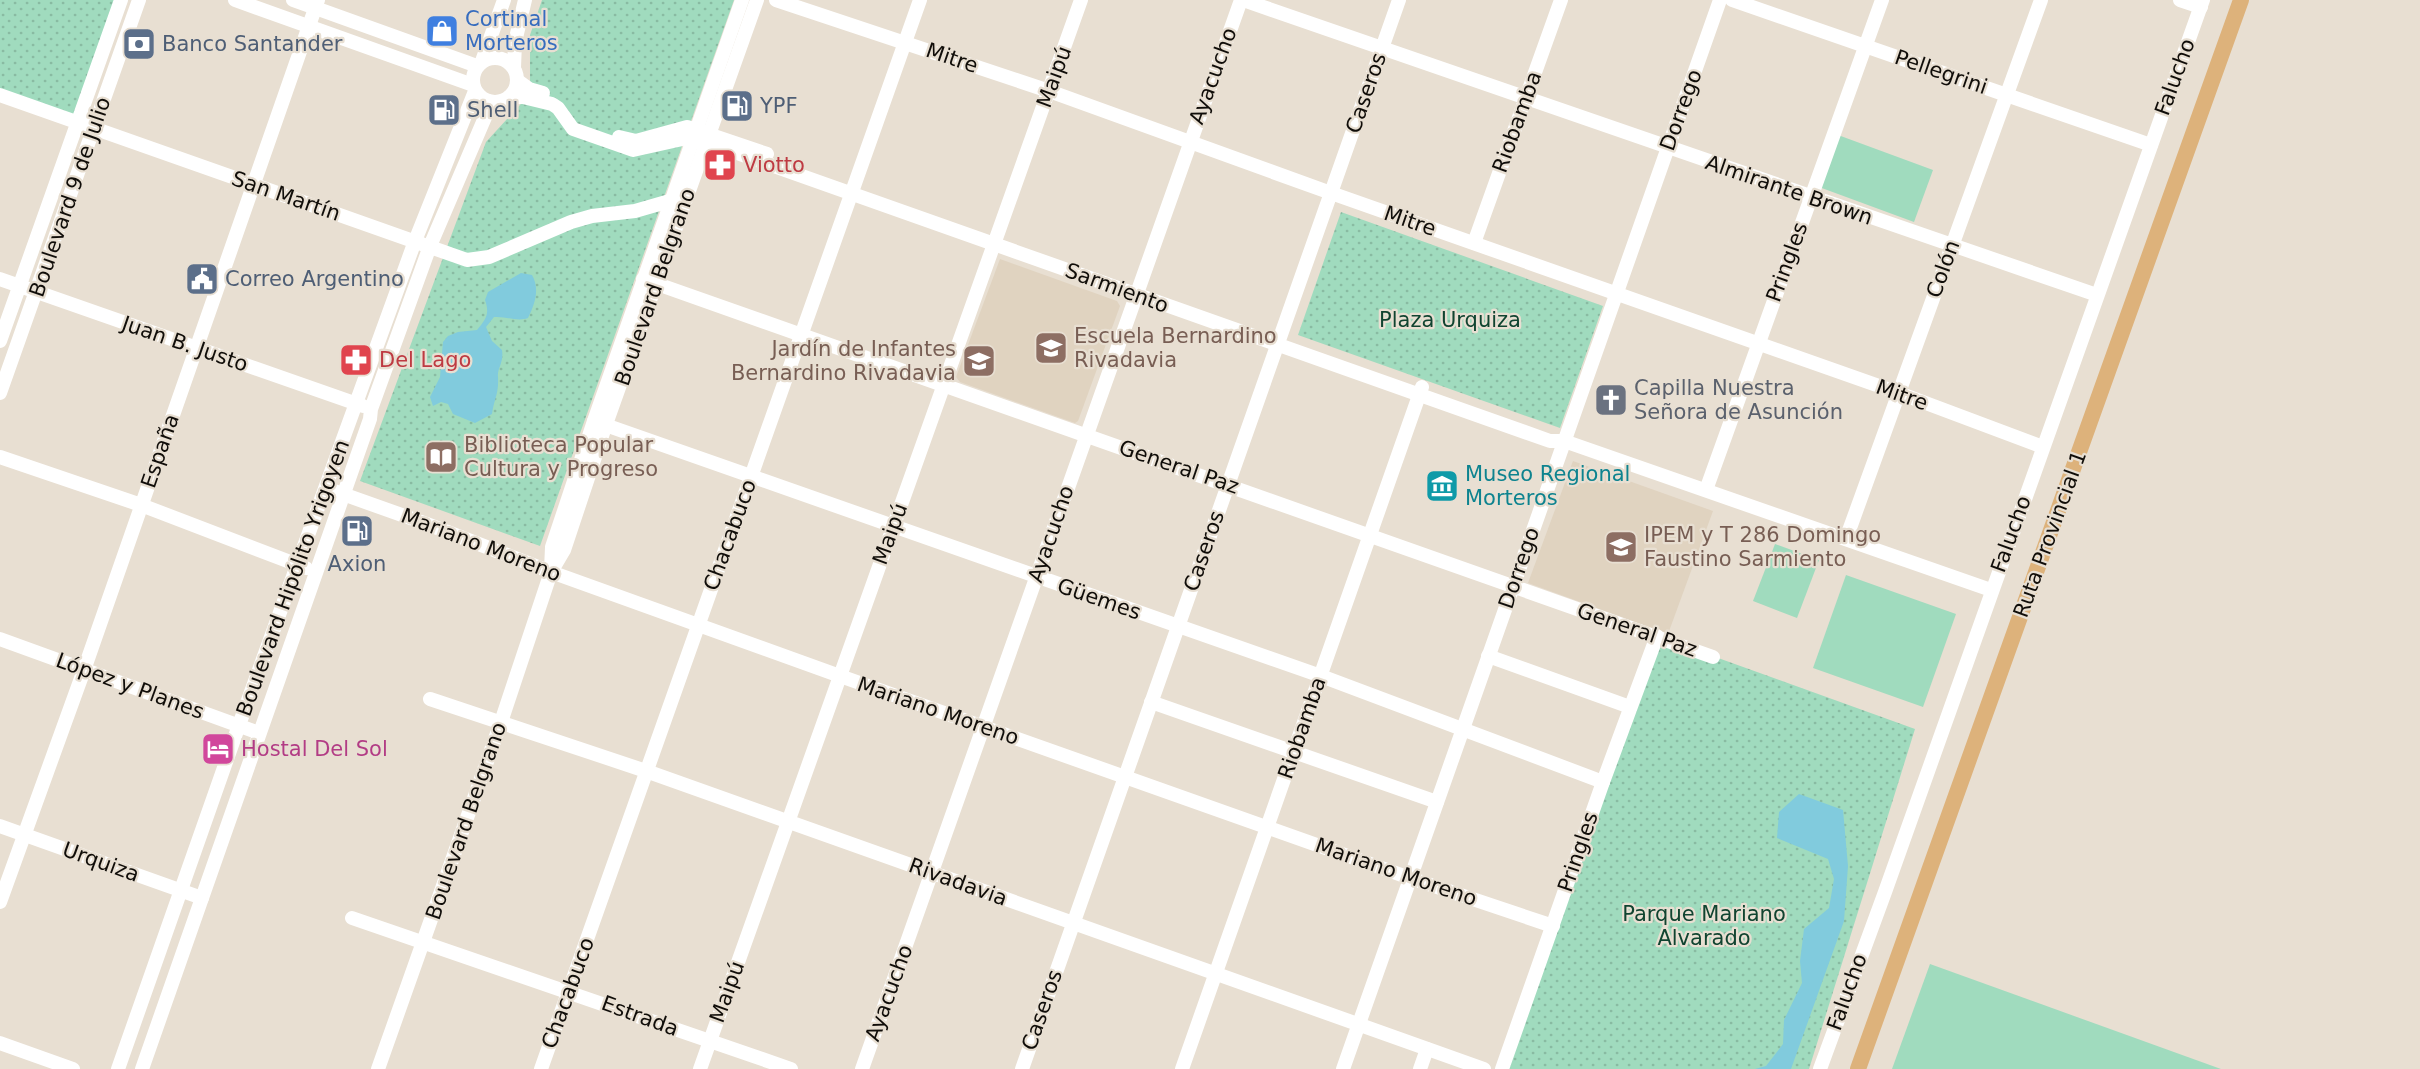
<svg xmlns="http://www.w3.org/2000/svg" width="2420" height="1069" font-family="'DejaVu Sans',sans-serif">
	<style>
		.built { fill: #e0d3c0 }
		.green { fill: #a0dbbe }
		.park { fill: url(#park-dots) }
		.water { fill: #81cbdd }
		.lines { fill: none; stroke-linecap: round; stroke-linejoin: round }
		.minor { stroke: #fff; stroke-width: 14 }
		.major { stroke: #ddb27b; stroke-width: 16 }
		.labels { text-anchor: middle; stroke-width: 4.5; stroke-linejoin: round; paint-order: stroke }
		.shop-label { font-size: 21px; fill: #366cbe; stroke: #e8dfd2; text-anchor: start }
		.service-label { font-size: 21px; fill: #4e5e75; stroke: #e8dfd2; text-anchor: start }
		.street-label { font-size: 21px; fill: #100d09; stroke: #e8dfd2 }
		.health-label { font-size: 21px; fill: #be3a42; stroke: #e8dfd2; text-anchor: start }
		.park-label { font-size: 21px; fill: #104430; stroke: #e8dfd2 }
		.education-label { font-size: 21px; fill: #785e54; stroke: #e8dfd2; text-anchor: start }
		.worship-label { font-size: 21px; fill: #5b616d; stroke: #e8dfd2; text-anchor: start }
		.culture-label { font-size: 21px; fill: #0d838f; stroke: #e8dfd2; text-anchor: start }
		.hotel-label { font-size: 21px; fill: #b23c85; stroke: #e8dfd2; text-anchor: start }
	</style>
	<defs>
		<pattern id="park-dots" width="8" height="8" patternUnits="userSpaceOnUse" patternTransform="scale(1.5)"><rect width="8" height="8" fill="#a0dbbe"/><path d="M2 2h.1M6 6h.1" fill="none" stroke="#89bba2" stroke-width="1.8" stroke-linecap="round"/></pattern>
	</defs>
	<rect width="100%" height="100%" fill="#e8dfd2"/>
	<!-- built -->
	<g class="built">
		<path d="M1000,259L1117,301L1120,306L1078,421L1075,423L960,382L956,377Z"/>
		<path d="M1573,461L1713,511L1668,634L1528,583Z"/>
	</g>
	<!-- green -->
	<g class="green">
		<path d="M1838,135L1933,170L1914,222L1819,187Z"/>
		<path d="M1775,544L1819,560L1797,618L1753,601Z"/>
		<path d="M1846,575L1956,614L1923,707L1813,668Z"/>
		<path d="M1930,964L2221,1069H1892Z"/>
	</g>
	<!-- park -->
	<g class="park">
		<path d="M0,0H121L77,124L0,95Z"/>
		<path d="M542,0H734L540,546L360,481L486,142L530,94V35Z"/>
		<path d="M1341,212L1603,306L1560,428L1298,335Z"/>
		<path d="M1657,636L1915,729L1809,1069H1503Z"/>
	</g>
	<!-- water -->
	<g class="water">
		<path d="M521,273L532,275C540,289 535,304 528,318C517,322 506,316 494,317L486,327L492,341L502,350C504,363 497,368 498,377C499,394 494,399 492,414L475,423L453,414L448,404L441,402L433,406L430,397L440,377L443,342L448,336L458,332L477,330C486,319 490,314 485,300L488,292Z"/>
		<path d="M1799,794L1843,810L1848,866L1844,921L1791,1069H1755L1766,1066L1783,1044L1784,1020L1802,983L1800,961L1804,929L1829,908L1834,879L1828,859L1777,838L1779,812Z"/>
	</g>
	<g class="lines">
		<!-- minor -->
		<g class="minor">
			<path d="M235,0L473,85"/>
			<path d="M293,0L477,66"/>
			<path d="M776,0L1049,91L1331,193L1899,393L2043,447"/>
			<path d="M1243,0L2097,295"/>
			<path d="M1732,0L2151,145"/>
			<path d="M2180,0L2201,7"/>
			<circle cx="495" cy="80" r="22"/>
			<path d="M482,61L504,0"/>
			<path d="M514,68L515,42L525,0"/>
			<path d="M518,81L529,89L543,93"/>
			<path d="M0,95L467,260L489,257L571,222L592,216L635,211L687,196"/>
			<path d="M509,97H523L552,104L558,108L573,129L633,150L687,138L706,142L1550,441H1564L1991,590"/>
			<path d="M619,137L636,141L687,127L767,154"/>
			<path d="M1474,243L1561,0"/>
			<path d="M0,279L363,406"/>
			<path d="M643,279L1713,657"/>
			<path d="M0,341L121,0"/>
			<path d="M0,393L139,0"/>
			<path d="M594,421L1321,676L1603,782"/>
			<path d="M0,457L141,505L306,568"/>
			<path d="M326,488L427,524L551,572L840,676L1410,878L1553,926"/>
			<path d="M1706,490L1882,0"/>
			<path d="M1846,539L2041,0"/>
			<path d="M551,570L552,547L594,421L742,0"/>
			<path d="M0,639L259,733"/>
			<path d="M1488,656L1630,707"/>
			<path d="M430,699L646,771L1484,1069"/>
			<path d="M1151,702L1437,802"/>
			<path d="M0,826L202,898"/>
			<path d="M0,902L84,670L318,0"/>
			<path d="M352,918L791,1069"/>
			<path d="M0,1043L73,1069"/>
			<path d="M118,1069L239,725L415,241L475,91"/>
			<path d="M142,1069L370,419L371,409L430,246L486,115L495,103"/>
			<path d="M378,1069L501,722L551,572L564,550L606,424L757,0"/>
			<path d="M541,1069L920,0"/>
			<path d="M700,1069L1081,0"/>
			<path d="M862,1069L1241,0"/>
			<path d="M1022,1069L1399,0"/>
			<path d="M1182,1069L1422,387"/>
			<path d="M1343,1069L1720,0"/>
			<path d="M1420,1069L1427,1049"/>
			<path d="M1502,1069L1603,782L1657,636"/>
			<path d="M1820,1069L1885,892L2203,0"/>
		</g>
		<!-- major -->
		<path class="major" d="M1858,1069L2241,0"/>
	</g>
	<!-- icons -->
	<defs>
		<g id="shop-square" transform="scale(1.725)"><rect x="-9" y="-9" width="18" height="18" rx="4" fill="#3f7fe0" stroke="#e8dfd2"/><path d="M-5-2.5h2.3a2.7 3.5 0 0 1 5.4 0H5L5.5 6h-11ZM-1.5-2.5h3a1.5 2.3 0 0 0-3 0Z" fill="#fff"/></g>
		<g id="bank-square" transform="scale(1.725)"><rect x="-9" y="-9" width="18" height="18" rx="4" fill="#5c6f8a" stroke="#e8dfd2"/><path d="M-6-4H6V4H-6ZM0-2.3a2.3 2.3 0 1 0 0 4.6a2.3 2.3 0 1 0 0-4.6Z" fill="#fff"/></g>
		<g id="fuel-square" transform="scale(1.725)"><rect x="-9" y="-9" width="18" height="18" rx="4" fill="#5c6f8a" stroke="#e8dfd2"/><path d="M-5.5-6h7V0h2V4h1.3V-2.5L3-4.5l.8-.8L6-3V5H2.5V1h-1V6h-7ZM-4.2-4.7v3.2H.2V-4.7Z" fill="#fff"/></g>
		<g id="pharmacy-square" transform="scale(1.725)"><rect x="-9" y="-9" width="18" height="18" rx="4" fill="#e0444e" stroke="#e8dfd2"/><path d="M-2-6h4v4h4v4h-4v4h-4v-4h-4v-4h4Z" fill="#fff"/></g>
		<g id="civic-square" transform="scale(1.725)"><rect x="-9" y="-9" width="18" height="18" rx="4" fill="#5c6f8a" stroke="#e8dfd2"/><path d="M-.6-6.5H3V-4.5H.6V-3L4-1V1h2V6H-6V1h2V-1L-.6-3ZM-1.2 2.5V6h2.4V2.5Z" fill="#fff"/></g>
		<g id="school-square" transform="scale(1.725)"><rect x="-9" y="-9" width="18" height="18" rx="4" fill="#8d6e63" stroke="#e8dfd2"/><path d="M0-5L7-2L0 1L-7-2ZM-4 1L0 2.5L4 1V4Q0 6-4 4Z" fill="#fff"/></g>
		<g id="church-square" transform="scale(1.725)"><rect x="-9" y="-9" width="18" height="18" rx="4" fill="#6b7280" stroke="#e8dfd2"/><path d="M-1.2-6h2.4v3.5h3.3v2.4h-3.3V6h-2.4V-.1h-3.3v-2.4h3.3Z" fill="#fff"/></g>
		<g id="library-square" transform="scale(1.725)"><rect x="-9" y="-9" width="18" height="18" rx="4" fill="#8d6e63" stroke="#e8dfd2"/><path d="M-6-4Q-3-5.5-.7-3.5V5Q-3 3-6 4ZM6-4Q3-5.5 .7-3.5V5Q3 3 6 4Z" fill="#fff"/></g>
		<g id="museum-square" transform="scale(1.725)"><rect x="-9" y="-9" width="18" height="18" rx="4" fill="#0f9aa8" stroke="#e8dfd2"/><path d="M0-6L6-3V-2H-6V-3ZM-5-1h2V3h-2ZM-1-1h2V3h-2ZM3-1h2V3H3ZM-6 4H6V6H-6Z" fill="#fff"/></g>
		<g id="hotel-square" transform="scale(1.725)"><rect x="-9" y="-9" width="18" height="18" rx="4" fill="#d1479c" stroke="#e8dfd2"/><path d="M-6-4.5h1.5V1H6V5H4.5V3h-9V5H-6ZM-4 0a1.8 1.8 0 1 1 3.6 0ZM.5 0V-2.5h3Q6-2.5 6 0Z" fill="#fff"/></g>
	</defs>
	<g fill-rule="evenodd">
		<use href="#shop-square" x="442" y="31"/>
		<use href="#bank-square" x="139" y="44"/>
		<use href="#fuel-square" x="737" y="106"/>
		<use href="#fuel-square" x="444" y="110"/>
		<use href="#pharmacy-square" x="720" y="165"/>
		<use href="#civic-square" x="202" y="279"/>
		<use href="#school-square" x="1051" y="348"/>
		<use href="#pharmacy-square" x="356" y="360"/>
		<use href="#school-square" x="979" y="361"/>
		<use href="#church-square" x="1611" y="400"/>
		<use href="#library-square" x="441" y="457"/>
		<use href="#museum-square" x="1442" y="486"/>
		<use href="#fuel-square" x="357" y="531"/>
		<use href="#school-square" x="1621" y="547"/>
		<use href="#hotel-square" x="218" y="749"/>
	</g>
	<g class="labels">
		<!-- shop labels -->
		<g class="shop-label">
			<text x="465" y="26">Cortinal<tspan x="465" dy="24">Morteros</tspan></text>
		</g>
		<!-- service labels -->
		<g class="service-label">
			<text x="162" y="51">Banco Santander</text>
			<text x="760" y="113">YPF</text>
			<text x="467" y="117">Shell</text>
			<text x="225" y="286">Correo Argentino</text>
			<text x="357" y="571" text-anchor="middle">Axion</text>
		</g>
		<!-- street labels -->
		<g class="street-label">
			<text transform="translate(952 58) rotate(19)" y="7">Mitre</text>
			<text transform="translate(1941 72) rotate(19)" y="7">Pellegrini</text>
			<text transform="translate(1213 76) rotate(-70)" y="7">Ayacucho</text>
			<text transform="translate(1054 77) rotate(-70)" y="7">Maipú</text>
			<text transform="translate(2175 77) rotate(-70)" y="7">Falucho</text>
			<text transform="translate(1366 93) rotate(-71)" y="7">Caseros</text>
			<text transform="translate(1681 110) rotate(-70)" y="7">Dorrego</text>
			<text transform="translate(1517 122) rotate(-70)" y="7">Riobamba</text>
			<text transform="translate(1789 190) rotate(19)" y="7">Almirante Brown</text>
			<text transform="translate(286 196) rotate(19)" y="7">San Martín</text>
			<text transform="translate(70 197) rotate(-71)" y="7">Boulevard 9 de Julio</text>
			<text transform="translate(1410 221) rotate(19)" y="7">Mitre</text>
			<text transform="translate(1787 262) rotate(-70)" y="7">Pringles</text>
			<text transform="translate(1943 269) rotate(-70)" y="7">Colón</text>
			<text transform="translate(655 287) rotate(-71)" y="7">Boulevard Belgrano</text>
			<text transform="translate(1117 288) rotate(20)" y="7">Sarmiento</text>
			<text transform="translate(185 344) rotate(19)" y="7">Juan B. Justo</text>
			<text transform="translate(1902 395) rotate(20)" y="7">Mitre</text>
			<text transform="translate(160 451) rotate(-71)" y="7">España</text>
			<text transform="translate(1179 467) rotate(19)" y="7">General Paz</text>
			<text transform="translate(890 534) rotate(-70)" y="7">Maipú</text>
			<text transform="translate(1051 534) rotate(-71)" y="7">Ayacucho</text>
			<text transform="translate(2011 534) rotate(-70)" y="7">Falucho</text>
			<text transform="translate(2050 534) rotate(-70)" y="7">Ruta Provincial 1</text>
			<text transform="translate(730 535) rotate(-70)" y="7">Chacabuco</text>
			<text transform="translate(481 545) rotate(21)" y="7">Mariano Moreno</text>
			<text transform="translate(1204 551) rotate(-71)" y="7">Caseros</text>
			<text transform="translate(1519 568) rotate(-71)" y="7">Dorrego</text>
			<text transform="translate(293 578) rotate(-70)" y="7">Boulevard Hipólito Yrigoyen</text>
			<text transform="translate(1099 599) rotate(19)" y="7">Güemes</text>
			<text transform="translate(1637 630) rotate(19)" y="7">General Paz</text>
			<text transform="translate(130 686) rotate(20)" y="7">López y Planes</text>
			<text transform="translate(938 711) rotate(19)" y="7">Mariano Moreno</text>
			<text transform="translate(1302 728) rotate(-71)" y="7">Riobamba</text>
			<text transform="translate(466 821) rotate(-71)" y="7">Boulevard Belgrano</text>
			<text transform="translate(1578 852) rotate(-71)" y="7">Pringles</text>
			<text transform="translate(101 862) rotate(20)" y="7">Urquiza</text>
			<text transform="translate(1396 872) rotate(19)" y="7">Mariano Moreno</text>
			<text transform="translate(958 882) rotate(20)" y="7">Rivadavia</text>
			<text transform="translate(727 992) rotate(-70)" y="7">Maipú</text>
			<text transform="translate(1847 992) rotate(-70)" y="7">Falucho</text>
			<text transform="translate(568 993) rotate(-70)" y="7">Chacabuco</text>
			<text transform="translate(889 993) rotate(-70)" y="7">Ayacucho</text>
			<text transform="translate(1042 1010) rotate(-71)" y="7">Caseros</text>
			<text transform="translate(640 1016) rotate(20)" y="7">Estrada</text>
		</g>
		<!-- health labels -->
		<g class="health-label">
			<text x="743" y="172">Viotto</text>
			<text x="379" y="367">Del Lago</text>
		</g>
		<!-- park labels -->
		<g class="park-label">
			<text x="1450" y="327">Plaza Urquiza</text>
			<text x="1704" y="921">Parque Mariano<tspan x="1704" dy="24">Alvarado</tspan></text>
		</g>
		<!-- education labels -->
		<g class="education-label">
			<text x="1074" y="343">Escuela Bernardino<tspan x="1074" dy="24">Rivadavia</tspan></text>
			<text x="956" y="356" text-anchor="end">Jardín de Infantes<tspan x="956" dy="24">Bernardino Rivadavia</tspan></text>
			<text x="464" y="452">Biblioteca Popular<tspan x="464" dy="24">Cultura y Progreso</tspan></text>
			<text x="1644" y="542">IPEM y T 286 Domingo<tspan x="1644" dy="24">Faustino Sarmiento</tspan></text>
		</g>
		<!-- worship labels -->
		<g class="worship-label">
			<text x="1634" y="395">Capilla Nuestra<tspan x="1634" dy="24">Señora de Asunción</tspan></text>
		</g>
		<!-- culture labels -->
		<g class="culture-label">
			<text x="1465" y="481">Museo Regional<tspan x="1465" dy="24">Morteros</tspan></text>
		</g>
		<!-- hotel labels -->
		<g class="hotel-label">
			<text x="241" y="756">Hostal Del Sol</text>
		</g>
	</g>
</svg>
